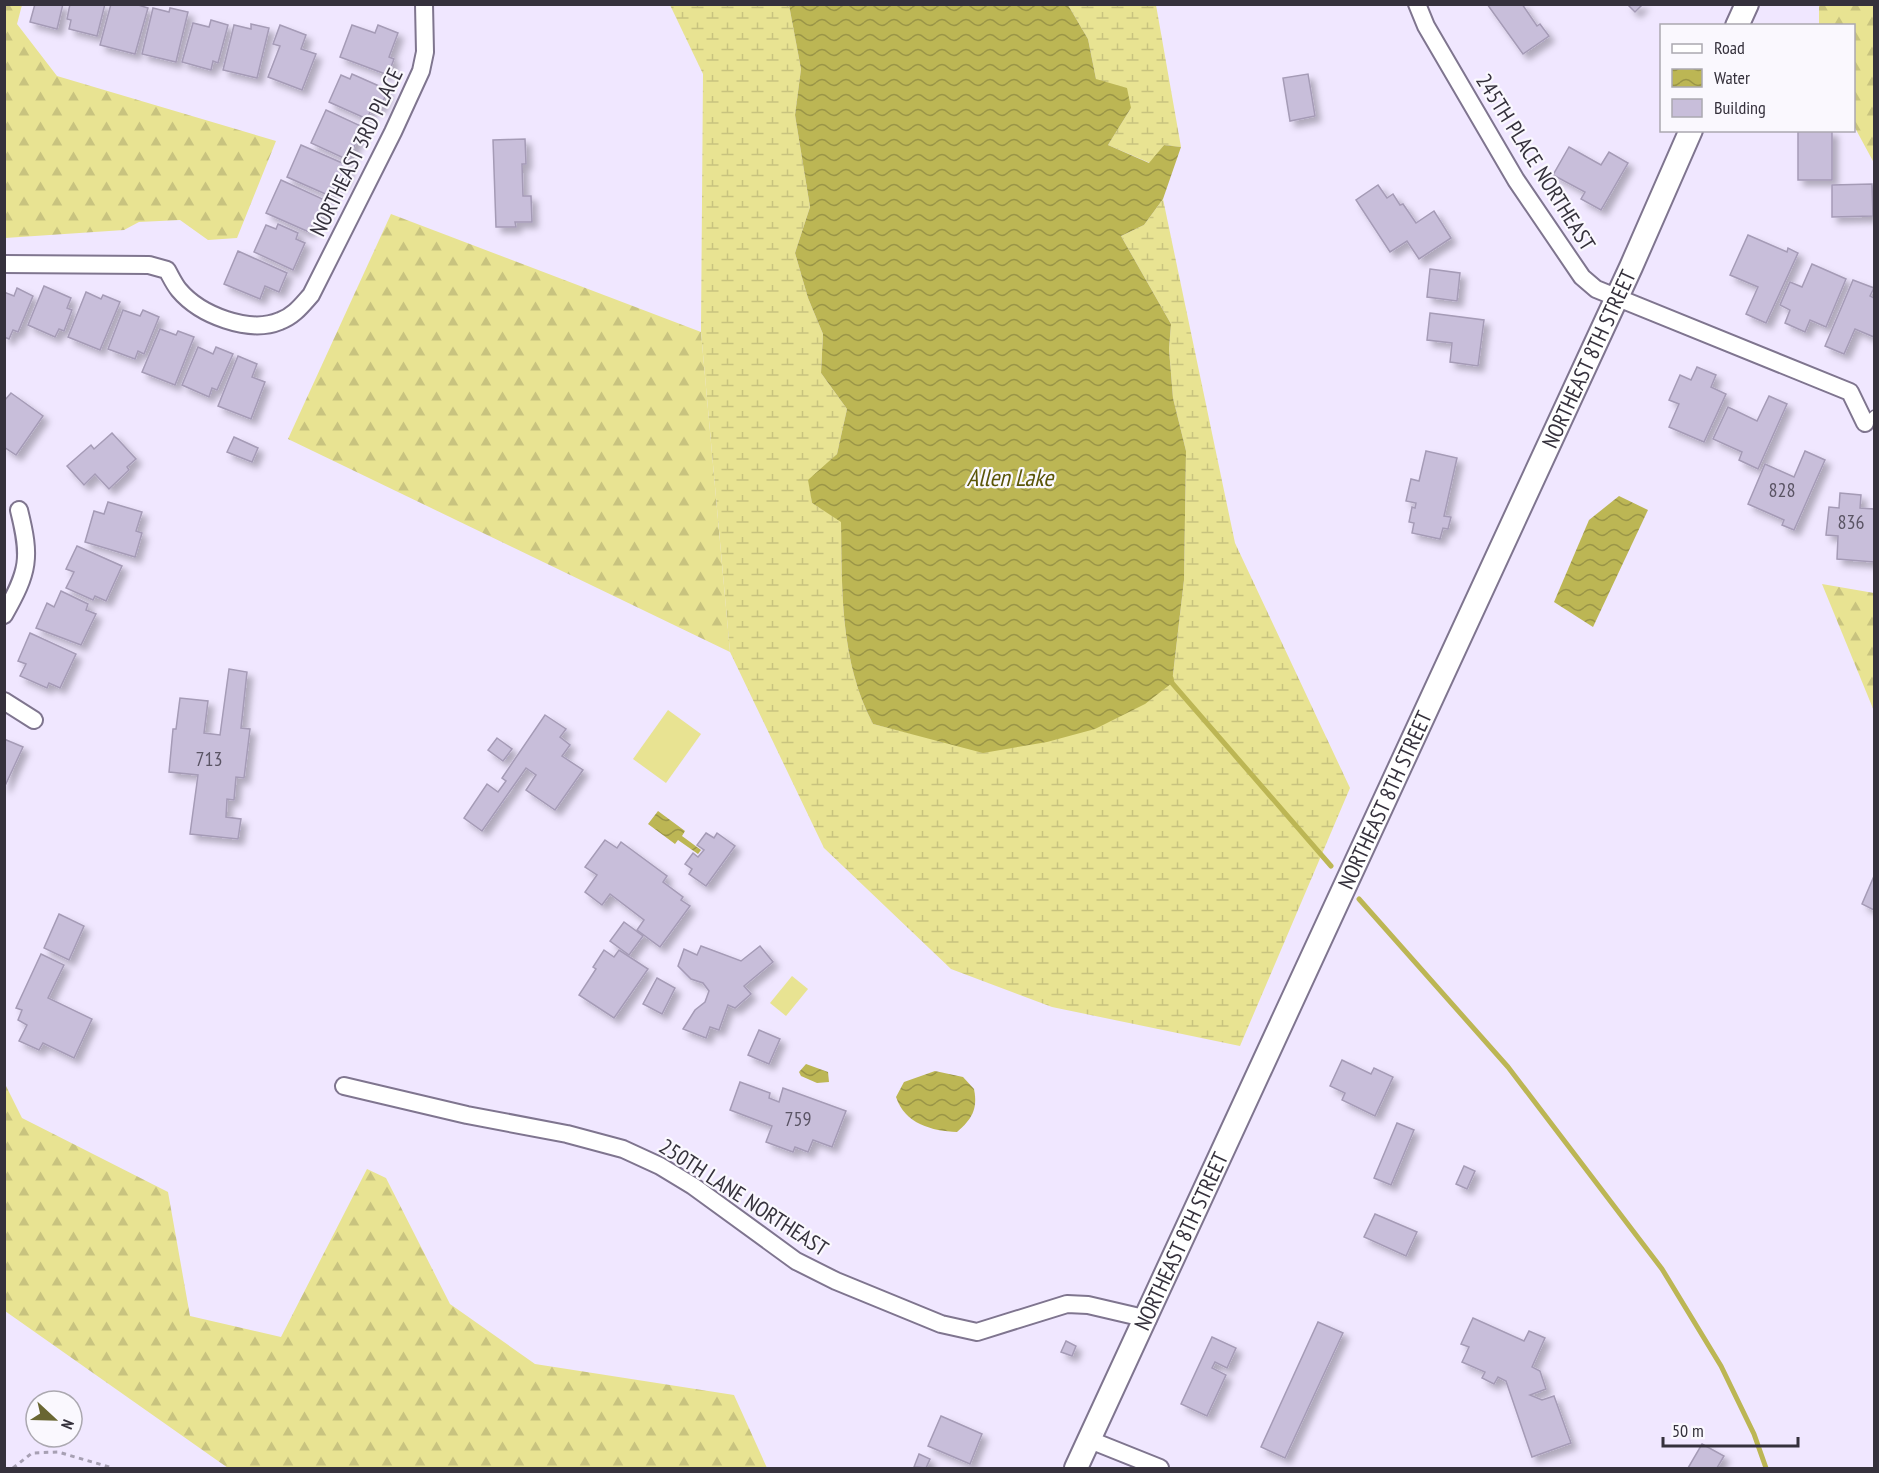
<svg xmlns="http://www.w3.org/2000/svg" width="1879" height="1473" font-family="'PT Sans Narrow',sans-serif">
	<style>
		.forest { fill: url(#forest-firs) }
		.wetland { fill: url(#wetland-marsh) }
		.pitch { fill: #e8e392 }
		.water { fill: url(#water-waves) }
		.lines { fill: none; stroke-linecap: round; stroke-linejoin: round }
		.stream { stroke: #bcb654; stroke-width: 5 }
		.building { fill: #c8beda; stroke: #a59bb6; stroke-width: 1.5; filter: url(#shadow) }
		.lane-casing { stroke: #7f758f; stroke-width: 11 }
		.street-casing { stroke: #7f758f; stroke-width: 20 }
		.secondary-casing { stroke: #7f758f; stroke-width: 26 }
		.path { stroke: #a7a0b3; stroke-width: 3; stroke-dasharray: 4.5 4.5; stroke-linecap: butt }
		.lane { stroke: #fff; stroke-width: 8 }
		.street { stroke: #fff; stroke-width: 16 }
		.secondary { stroke: #fff; stroke-width: 22 }
		.labels { text-anchor: middle; stroke-width: 4.5; stroke-linejoin: round; paint-order: stroke }
		.number-label { font-size: 20px; fill: #5a5464 }
		.street-label { font-size: 22px; fill: #35313c; stroke: #faf8fe }
		.water-label { font-size: 24px; font-style: italic; fill: #5a5508; stroke: #faf8fe }
	</style>
	<defs>
		<pattern id="forest-firs" width="22" height="20" patternUnits="userSpaceOnUse" patternTransform="scale(1.5)"><rect width="22" height="20" fill="#e8e392"/><path d="M5 1l3.5 6h-7zM16 11l3.5 6h-7z" fill="#c8c37f"/></pattern>
		<pattern id="wetland-marsh" width="20" height="14" patternUnits="userSpaceOnUse" patternTransform="scale(1.5)"><rect width="20" height="14" fill="#e8e392"/><path d="M1 5h8M5 5V1M11 12h8M15 12V8" fill="none" stroke="#c8c37f"/></pattern>
		<pattern id="water-waves" width="16" height="10" patternUnits="userSpaceOnUse" patternTransform="scale(1.5)"><rect width="16" height="10" fill="#bcb654"/><path d="M0 5q4-4 8 0t8 0" fill="none" stroke="#9a9547"/></pattern>
		<filter id="shadow"><feDropShadow dx="5.5" dy="5.5" stdDeviation="3" flood-color="#0004"/></filter>
	</defs>
	<rect width="100%" height="100%" fill="#f0e7ff"/>
	<!-- forest -->
	<g class="forest">
		<path d="M5,4L22,5L17,24L57,76L276,141L237,238L208,240L180,220L139,222L124,230L5,238Z"/>
		<path d="M1819,5H1874V163L1854,126V26L1819,25Z"/>
		<path d="M391,214L701,332L730,652L288,439Z"/>
		<path d="M1822,584L1874,593V711Z"/>
		<path d="M5,1084L22,1118L168,1192L190,1316L281,1337L367,1169L386,1178L450,1304L535,1364L734,1395L767,1468H228L5,1311Z"/>
	</g>
	<!-- wetland -->
	<g class="wetland">
		<path d="M670,5H789L801,69L795,115L810,207L795,253L808,298L823,334L821,373L847,409L837,454L809,481L812,503L841,521C842,591 840,661 873,724L913,734L1172,683L1184,580L1186,451L1173,398L1169,349L1171,324L1121,236L1144,225L1163,199L1235,543L1350,788L1240,1046L1052,1007L951,969L824,848L730,652L701,332L703,74Z"/>
		<path d="M1068,5H1156L1181,147L1164,145L1150,163L1108,145L1131,108L1096,79L1088,39Z"/>
	</g>
	<!-- pitch -->
	<g class="pitch">
		<path d="M668,710L701,734L666,783L633,759Z"/>
		<path d="M792,976L808,989L786,1016L770,1003Z"/>
	</g>
	<!-- water -->
	<g class="water">
		<path d="M789,5H1068L1088,39L1096,79L1127,88L1131,108L1108,145L1149,163L1164,145L1181,147L1163,199L1144,225L1121,236L1171,324L1169,349L1173,398L1186,451L1184,580L1172,683L1145,704L1095,729L1047,742L983,753L873,724C840,661 842,591 841,522L812,503L808,480L837,454L847,409L821,373L823,334L808,298L795,253L810,207L795,115L801,69Z"/>
		<path d="M1619,496L1648,510L1593,627L1554,602L1589,520Z"/>
		<path d="M658,811L685,831L682,836L701,850L698,854L678,840L675,844L648,824Z"/>
		<path d="M806,1064L828,1072L829,1082L817,1083L801,1076L799,1072Z"/>
		<path d="M935,1071L963,1077L974,1089C978,1109 972,1119 957,1132C932,1131 905,1124 896,1097L904,1082Z"/>
	</g>
	<g class="lines">
		<!-- stream -->
		<g class="stream">
			<path d="M1171,678L1172,683L1331,866"/>
			<path d="M1359,899L1508,1067L1662,1269L1721,1366L1754,1434L1766,1468"/>
		</g>
	</g>
	<!-- building -->
	<g class="building">
		<path d="M35,4H63L57,29L30,22Z"/>
		<path d="M70,4H105L97,36L69,29L71,20L67,19Z"/>
		<path d="M111,4H135L148,8L135,54L100,45Z"/>
		<path d="M1487,4H1522L1537,26L1540,24L1549,36L1523,54Z"/>
		<path d="M1627,4H1643L1635,12Z"/>
		<path d="M153,8L169,12L170,8L188,12L176,62L142,54Z"/>
		<path d="M211,20L228,25L218,63L213,61L211,70L182,62L193,23L209,27Z"/>
		<path d="M251,24L269,28L257,78L223,70L234,25L251,29Z"/>
		<path d="M280,25L306,35L301,49L316,54L302,90L268,77L280,46L273,44Z"/>
		<path d="M352,25L375,33L378,25L398,33L389,57L394,59L388,75L340,57Z"/>
		<path d="M352,74L388,90L380,108L373,105L367,119L329,102L341,75L350,79Z"/>
		<path d="M1308,74L1315,116L1290,121L1283,78Z"/>
		<path d="M326,110L363,127L348,160L311,143Z"/>
		<path d="M1804,130L1832,131V180H1798V132Z"/>
		<path d="M525,139L526,164H522L523,196H531L532,222H515L516,227H496L493,140Z"/>
		<path d="M301,145L349,166L341,184L336,182L330,196L287,177Z"/>
		<path d="M1569,147L1601,165L1609,152L1628,163L1601,210L1581,199L1585,192L1553,175Z"/>
		<path d="M281,180L329,202L320,220L316,218L309,232L266,213Z"/>
		<path d="M1872,184L1873,216L1832,217V185Z"/>
		<path d="M1378,185L1387,198L1393,194L1400,205L1403,204L1416,223L1434,211L1451,238L1419,259L1407,241L1390,252L1356,200Z"/>
		<path d="M278,224L298,233L296,239L305,243L293,270L254,252L266,225L276,229Z"/>
		<path d="M1748,235L1787,252L1788,248L1798,253L1766,323L1746,314L1758,287L1730,275Z"/>
		<path d="M238,251L287,273L279,292L265,286L260,299L224,284Z"/>
		<path d="M1812,264L1846,279L1826,327L1810,320L1805,332L1785,323L1790,310L1780,305L1790,282L1802,287Z"/>
		<path d="M1430,269L1460,273L1457,301L1427,297Z"/>
		<path d="M1853,280L1874,288L1870,296L1874,298V337L1855,329L1844,354L1825,346Z"/>
		<path d="M44,286L71,298L67,308L72,310L64,331L59,329L55,337L28,325Z"/>
		<path d="M17,288L33,296L18,332L13,330L9,339L4,337V292L14,296Z"/>
		<path d="M86,292L101,299L103,295L120,302L100,350L68,337Z"/>
		<path d="M123,310L140,316L143,310L159,317L144,354L138,351L135,359L108,349Z"/>
		<path d="M1430,313L1484,320L1478,366L1450,362L1452,343L1427,340Z"/>
		<path d="M160,329L176,335L178,331L194,337L175,385L142,372Z"/>
		<path d="M198,347L213,354L216,347L233,354L217,390L212,388L209,397L182,385Z"/>
		<path d="M238,356L257,364L252,377L265,382L251,419L218,406Z"/>
		<path d="M1697,367L1716,375L1711,387L1726,394L1704,442L1669,427L1679,404L1669,400L1680,375L1691,380Z"/>
		<path d="M11,393L43,416L16,455L4,447V401Z"/>
		<path d="M1769,396L1787,404L1758,469L1739,460L1742,452L1713,439L1728,407L1757,421Z"/>
		<path d="M112,433L136,459L127,467L129,470L109,489L95,474L84,485L67,466L91,445L94,449Z"/>
		<path d="M234,437L258,448L252,462L227,452Z"/>
		<path d="M1426,451L1457,458L1444,516L1451,517L1448,529L1443,528L1440,539L1412,533L1414,523L1409,522L1412,507L1415,508L1416,503L1406,501L1411,479L1419,481Z"/>
		<path d="M1805,451L1825,460L1794,530L1782,525L1784,520L1748,504L1765,464L1794,477Z"/>
		<path d="M1840,493L1861,495L1860,508L1874,509V562L1837,559L1838,536L1826,535L1829,507L1839,508Z"/>
		<path d="M108,502L142,512L136,531L142,533L135,557L85,542L94,511L104,514Z"/>
		<path d="M77,546L122,566L106,601L95,596L93,600L66,588L74,572L66,569Z"/>
		<path d="M61,591L88,604L86,610L96,614L81,645L36,628L47,603L54,607Z"/>
		<path d="M30,633L76,654L60,688L49,683L47,688L20,676L26,664L18,661Z"/>
		<path d="M229,669L247,672L241,728L250,729L244,778L236,777L234,800L227,799L226,817L241,819L238,839L190,834L198,775L169,772L173,729H176L180,698L208,701L204,733L220,735Z"/>
		<path d="M545,715L566,729L560,737L570,745L562,756L583,770L555,810L526,790L536,775L526,768L482,831L464,818L487,784L498,792L506,781L502,778Z"/>
		<path d="M497,738L512,749L503,761L488,750Z"/>
		<path d="M4,739L23,747L4,788Z"/>
		<path d="M706,833L714,838L717,833L735,846L706,886L689,874L692,869L685,864L693,853L698,857L704,850L697,845Z"/>
		<path d="M605,840L617,848L621,842L667,876L663,882L683,897L681,900L690,906L660,947L637,930L644,920L610,894L602,905L585,892L597,875L585,867Z"/>
		<path d="M1874,876V910L1862,904Z"/>
		<path d="M59,914L84,926L69,960L44,948Z"/>
		<path d="M624,922L643,936L629,955L610,941Z"/>
		<path d="M701,946L741,961L760,946L773,962L744,986L751,994L735,1008L728,1005L719,1030L710,1027L706,1038L683,1029L695,1010L705,1002L709,991L703,983L691,979L678,966L684,949L697,955Z"/>
		<path d="M604,950L614,957L619,950L648,969L614,1018L579,995L596,969L593,967Z"/>
		<path d="M41,954L64,965L48,998L92,1019L74,1058L43,1043L39,1050L19,1041L27,1025L18,1020L22,1010L16,1008Z"/>
		<path d="M657,978L675,988L662,1014L643,1004Z"/>
		<path d="M759,1030L780,1039L769,1064L748,1055Z"/>
		<path d="M1342,1060L1371,1074L1374,1068L1393,1077L1375,1116L1342,1100L1345,1093L1330,1086Z"/>
		<path d="M740,1082L770,1093L769,1098L779,1102L783,1088L846,1111L832,1147L813,1140L808,1152L795,1147L793,1152L766,1142L772,1126L730,1110Z"/>
		<path d="M1397,1123L1414,1130L1391,1185L1374,1178Z"/>
		<path d="M1464,1166L1475,1171L1467,1189L1456,1184Z"/>
		<path d="M1375,1214L1417,1232L1406,1256L1364,1237Z"/>
		<path d="M1473,1318L1524,1341L1529,1331L1545,1338L1532,1367L1540,1371L1546,1389L1530,1395L1542,1400L1554,1396L1571,1443L1532,1457L1506,1381L1498,1377L1494,1384L1482,1378L1485,1372L1462,1362L1469,1347L1461,1344Z"/>
		<path d="M1318,1322L1343,1333L1285,1458L1261,1447Z"/>
		<path d="M1212,1337L1236,1348L1227,1368L1215,1362L1212,1368L1226,1375L1207,1416L1181,1404Z"/>
		<path d="M1066,1341L1076,1346L1072,1356L1061,1352Z"/>
		<path d="M941,1416L982,1434L970,1464L928,1446Z"/>
		<path d="M1702,1444L1724,1456L1717,1468H1688Z"/>
		<path d="M919,1454L930,1459L926,1468L914,1467Z"/>
	</g>
	<g class="lines">
		<!-- lane casing -->
		<g class="lane-casing">
			<path id="lane" d="M1865,423L1874,415"/>
		</g>
		<!-- street casing -->
		<g class="street-casing">
			<g id="street">
				<path d="M1417,4L1426,26L1516,180L1582,277L1596,289L1850,392L1865,423"/>
				<path d="M4,264L149,265L167,270C171,277 174,284 179,290C200,315 249,334 280,321C294,316 302,305 311,295L393,132L421,71L425,52L424,4"/>
				<path d="M4,615C29,571 31,558 19,510"/>
				<path d="M4,701L34,720"/>
				<path d="M344,1086L467,1115L567,1134L623,1149L660,1166L693,1186L796,1261L836,1281L941,1324L977,1332L1067,1304L1088,1305L1148,1319"/>
				<path d="M1090,1440L1160,1468"/>
			</g>
		</g>
		<!-- secondary casing -->
		<g class="secondary-casing">
			<g id="secondary">
				<path d="M1737,26L1747,4"/>
				<path id="s1" d="M1076,1468L1631,267L1691,130"/>
			</g>
		</g>
		<!-- path -->
		<path class="path" d="M13,1468L32,1453L58,1452L113,1468"/>
		<!-- lane -->
		<use href="#lane" class="lane"/>
		<!-- street -->
		<use href="#street" class="street"/>
		<!-- secondary -->
		<use href="#secondary" class="secondary"/>
	</g>
	<g class="labels">
		<!-- number labels -->
		<g class="number-label">
			<text x="1782" y="497">828</text>
			<text x="1851" y="529">836</text>
			<text x="209" y="766">713</text>
			<text x="798" y="1126">759</text>
		</g>
		<!-- street labels -->
		<g class="street-label">
			<text transform="translate(356 152) rotate(-64)" y="8">NORTHEAST 3RD PLACE</text>
			<text transform="translate(1536 162) rotate(58)" y="8">245TH PLACE NORTHEAST</text>
			<text dy="8" stroke="none"><textPath href="#s1" startOffset="1222">NORTHEAST 8TH STREET</textPath></text>
			<text dy="8" stroke="none"><textPath href="#s1" startOffset="736">NORTHEAST 8TH STREET</textPath></text>
			<text transform="translate(744 1197) rotate(33)" y="8">250TH LANE NORTHEAST</text>
			<text dy="8" stroke="none"><textPath href="#s1" startOffset="250">NORTHEAST 8TH STREET</textPath></text>
		</g>
		<!-- water labels -->
		<g class="water-label">
			<text x="1010" y="486">Allen Lake</text>
		</g>
	</g>
	<!-- border -->
	<rect width="1879" height="1473" fill="none" stroke="#35313c" stroke-width="12"/>
	<!-- legend -->
	<rect x="1660" y="24" width="195" height="108" fill="#faf8fe" stroke="#aba8b0" stroke-width="1.5"/>
	<rect x="1672" y="44" width="30" height="9" fill="#ffffff" stroke="#aba8b0" stroke-width="1.5"/>
	<text x="1714" y="54" font-size="18" fill="#35313c">Road</text>
	<rect x="1672" y="69" width="30" height="18" fill="url(#water-waves)" stroke="#aba8b0" stroke-width="1.5"/>
	<text x="1714" y="84" font-size="18" fill="#35313c">Water</text>
	<rect x="1672" y="99" width="30" height="18" fill="#c8beda" stroke="#aba8b0" stroke-width="1.5"/>
	<text x="1714" y="114" font-size="18" fill="#35313c">Building</text>
	<!-- north arrow -->
	<g transform="translate(54 1419) rotate(112)"><circle r="28" fill="#faf8fe" stroke="#aba8b0" stroke-width="1.5"/>
	<path d="M0-4.5L10 22L0 15L-10 22Z" fill="#696632"/>
	<text y="-9" font-size="16" font-weight="bold" text-anchor="middle" fill="#35313c">N</text>
	</g>
	<!-- scale -->
	<path d="M1663 1437v9h135v-9" fill="none" stroke="#35313c" stroke-width="3"/>
	<text x="1672" y="1437" font-size="18" fill="#35313c" stroke="#faf8fe" stroke-width="4.5" paint-order="stroke">50 m</text>
</svg>
